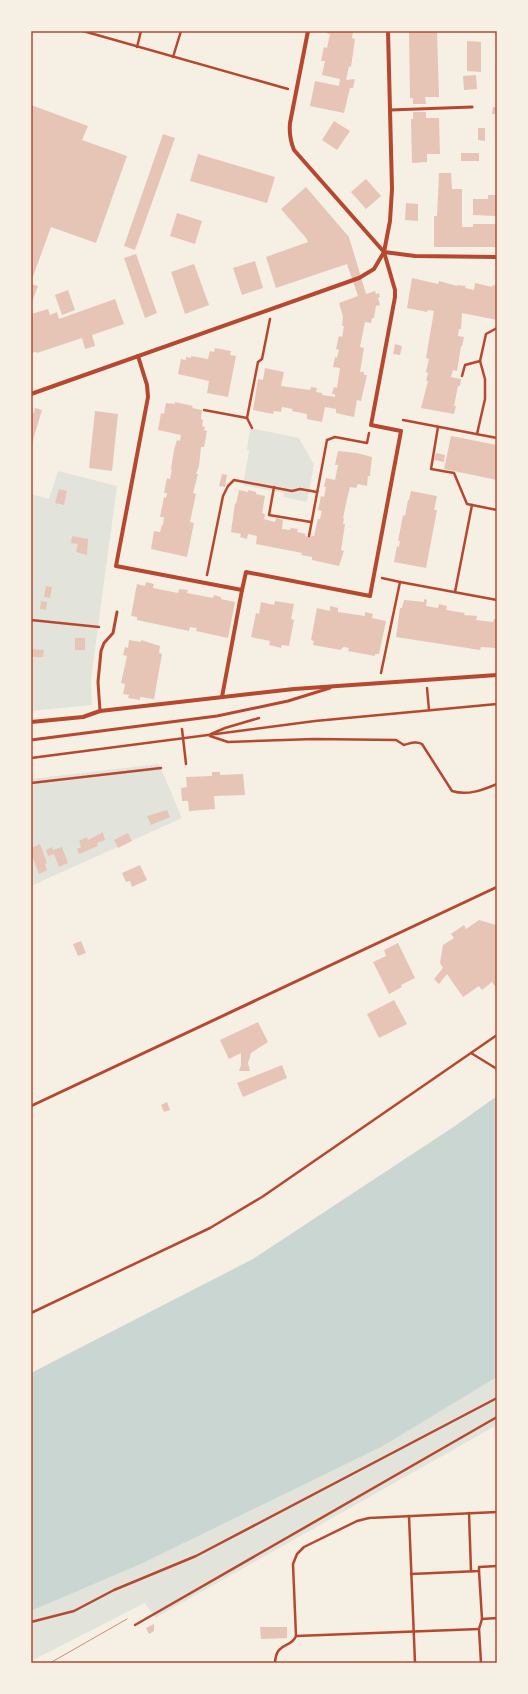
<svg xmlns="http://www.w3.org/2000/svg" width="528" height="1694" font-family="'Archivo Narrow',sans-serif">
	<style>
		.green { fill: #e2e4dc }
		.water { fill: #c9d6d2 }
		.building { fill: #e6c5b7 }
		.lines { fill: none; stroke-linecap: round; stroke-linejoin: round }
		.path { stroke: #b5482f; stroke-width: 2.5 }
		.service { stroke: #b5482f; stroke-width: 3 }
		.minor { stroke: #b5482f; stroke-width: 4 }
		.tram { stroke: #cf8b77; stroke-width: 1 }
		.neatline { fill: none; stroke: #b5482f; stroke-width: 1.5 }
	</style>
	<rect width="100%" height="100%" fill="#f6efe4"/>
	<!-- green -->
	<g class="green">
		<path d="M250,428L299,438L314,465L307,502L283,497L284,493L243,485L249,451L247,450Z"/>
		<path d="M58,471L117,486L91,679L92,705L31,711V494L49,499Z"/>
		<path d="M159,764L182,818L31,886V779Z"/>
		<path d="M497,1377V1425L155,1618L145,1603L31,1661V1611L141,1564L383,1446Z"/>
	</g>
	<!-- water -->
	<path class="water" d="M497,1096V1377L383,1446L141,1564L31,1611V1373L253,1259L455,1126Z"/>
	<!-- building -->
	<g class="building">
		<path d="M327,31H353L352,38L355,39L351,67L349,66L346,80L355,79L353,88H350L344,113L310,106L315,81L339,86L340,79L322,75L325,61H321L324,47L327,48L330,34L326,33Z"/>
		<path d="M409,31H437L439,97H425L426,104H413V98H410Z"/>
		<path d="M467,41L481,42V72L467,71Z"/>
		<path d="M476,75L477,89L464,90L463,76Z"/>
		<path d="M31,105L88,126L82,140L127,156L96,243L51,227L31,282Z"/>
		<path d="M493,107H497V114H492Z"/>
		<path d="M413,112H426V118H439L440,154H427V162L412,163L411,119H413Z"/>
		<path d="M334,121L350,131L337,150L322,140Z"/>
		<path d="M478,128H485V141L478,140Z"/>
		<path d="M163,134L175,138L135,250L124,246Z"/>
		<rect x="461" y="153" width="18" height="8"/>
		<path d="M198,154L275,177L267,203L190,181Z"/>
		<path d="M439,173H451L452,189H462V227H473V224H497V247H434V216H437Z"/>
		<path d="M366,179L381,196L366,209L351,192Z"/>
		<path d="M306,187L349,237L366,294L375,291L376,294L379,293L380,297L378,298L380,305L376,306L374,318H372L371,323L365,322L360,347L364,348L360,372H364V375H367L361,401L357,400L354,417L336,413V409L325,407L322,422L307,419V414L292,411L293,409L282,407L281,412L274,411L273,414L253,410L258,379L263,380L265,368L284,372L281,386L310,390L311,387L317,388L316,392L322,393V395L335,397V394H332L334,387L337,388L340,368L333,367L335,357L337,358L339,350L336,349L339,336L342,337L344,326H342L343,317L339,303L358,296L347,264L276,288L266,257L308,242L306,238L281,209Z"/>
		<path d="M488,195H497V215L496,216L473,215V199H488Z"/>
		<path d="M406,203L418,204V221L405,220Z"/>
		<path d="M177,213L202,221L195,244L170,236Z"/>
		<path d="M136,254L157,313L145,318L124,258Z"/>
		<path d="M255,261L263,288L242,295L233,268Z"/>
		<path d="M194,264L209,305L185,314L171,272Z"/>
		<path d="M412,278L438,284L439,281L457,286V285L466,286L465,288L474,290L475,283L492,287L493,285L497,286V320L462,313L461,329H459L458,336L464,337L462,346H461L457,371L453,370L451,377L461,379L460,386H458L454,406H456L454,414L421,408L428,381H426L428,373L426,372L429,359L426,358L434,311L428,310L427,312L407,308Z"/>
		<path d="M31,284L38,286L31,304Z"/>
		<path d="M68,290L75,310L62,315L55,295Z"/>
		<path d="M115,299L124,324L92,335L95,346L85,349L82,338L37,353L36,352L31,353V314L48,309L50,315L57,312L59,319Z"/>
		<path d="M395,344L402,346L400,355L393,354Z"/>
		<path d="M215,348L231,351L230,355L236,356L228,397L207,393L209,381L178,374L181,359L186,360V357L191,358V356L208,359L210,351L214,352Z"/>
		<path d="M175,402L193,406L192,408L202,410L201,419L203,420L202,426L205,427L204,430L207,431L204,447H201L199,466L196,474H198L193,493L196,494L190,522L194,523L187,557L151,549L154,531L160,532L162,525H163L164,517H160L164,497L166,498L167,493H164L167,478L170,479L172,470L171,469L174,450L177,440L180,441L181,435L158,430L161,413L164,414L166,403L175,404Z"/>
		<path d="M35,408L42,410L31,447V412L34,413Z"/>
		<path d="M95,411L118,414L112,471L89,468Z"/>
		<path d="M451,436L497,445V480L444,469Z"/>
		<path d="M338,451L357,453L372,457L370,476H368L367,486L358,484L356,488L350,487L347,499L343,518H344L343,524H345L341,550L344,551L339,566L312,560V557L301,555L302,553L256,544L257,536L248,534L247,539L240,537L241,534L231,532L235,503L236,504L239,490L248,492V490L256,492V494L265,496L262,513L265,514L264,519L275,522L276,518L283,520L282,529L290,530L291,528L298,529L297,532L306,534L305,536L311,537V536H314L318,519H320L322,511L318,510L321,496L324,497L326,487H324L326,478L335,480L338,465H335Z"/>
		<path d="M436,453L445,455L444,462L434,460Z"/>
		<path d="M222,474L227,475L225,487L219,486Z"/>
		<path d="M59,489L67,491L64,505L55,503Z"/>
		<path d="M411,491L437,496L434,510H437L426,568L394,562L397,546L399,547L400,541H398L403,515L405,516L408,500H409Z"/>
		<path d="M72,536L88,539L87,555L76,552L78,544L71,543Z"/>
		<path d="M146,582L154,584L153,588L178,593L179,589L188,590L187,593L213,598L214,595L221,597V599L235,602L228,638L196,631L197,628L190,627L189,631L137,620V617L131,616L137,584L145,586Z"/>
		<path d="M46,586L52,587L50,598L44,597Z"/>
		<path d="M424,599L427,600L426,606L438,608L439,604L447,606L446,610L465,613L464,615L477,616L476,620L493,622L494,619H497V648L481,647L480,650L396,637L400,608H402L404,600L424,602Z"/>
		<path d="M41,601L47,602L46,610L40,609Z"/>
		<path d="M275,601L294,604L291,619L294,620L289,646L282,645L281,648L269,645L270,641L251,637L256,613L259,614L261,602L274,605Z"/>
		<path d="M330,606L338,608V612L365,616V612L373,614L372,618L386,621L379,654H375V656L348,651L349,648L344,647L342,648L341,650L313,645L314,641L311,640L317,608L330,611Z"/>
		<rect x="75" y="638" width="10" height="12"/>
		<path d="M129,640L141,642V640L160,646L159,653L162,654L154,699L140,697V700L128,698L129,695L123,694L125,684L121,683L127,656L123,655L125,647L128,648Z"/>
		<path d="M31,649L44,650L43,657H31Z"/>
		<path d="M212,772H220V775L243,774L245,795L214,796L215,809L189,811L188,801H182L181,788L187,787L186,777L212,776Z"/>
		<path d="M167,810L170,817L151,825L147,816Z"/>
		<path d="M103,832L105,840L97,843L98,846L79,854L77,849L81,847L79,841L87,837L88,840Z"/>
		<path d="M128,833L132,841L118,848L114,840Z"/>
		<path d="M40,844L47,863L45,864L47,870L39,874L31,853V848Z"/>
		<path d="M52,847L53,850L62,847L68,863L59,867L54,854L48,856L46,850Z"/>
		<path d="M140,865L147,880L132,887L130,881L126,882L122,873Z"/>
		<path d="M479,920L496,925L497,926V989L492,982L482,990L479,986L463,997L447,974L439,984L434,979L443,968L440,963L443,945L454,938L451,934L464,925L466,929Z"/>
		<path d="M81,941L86,953L78,956L73,944Z"/>
		<path d="M398,943L415,978L401,985L402,987L389,994L373,962L386,956L384,950Z"/>
		<path d="M394,1000L407,1024L379,1038L367,1014Z"/>
		<path d="M258,1022L268,1042L251,1053L248,1063L250,1071H239L241,1065V1053L229,1059L220,1040Z"/>
		<path d="M282,1065L287,1078L243,1097L237,1083Z"/>
		<path d="M167,1102L170,1110L164,1112L161,1105Z"/>
		<path d="M154,1624V1631L149,1634L146,1628Z"/>
		<path d="M260,1627H287V1638L261,1639Z"/>
	</g>
	<g class="lines">
		<!-- path -->
		<g class="path">
			<path d="M83,31L288,89"/>
			<path d="M137,47L141,31"/>
			<path d="M173,57L181,31"/>
			<path d="M462,376L465,365L480,361"/>
			<path d="M204,410L247,418"/>
			<path d="M403,420L497,438"/>
			<path d="M438,427L431,469L454,473L467,504L472,505"/>
			<path d="M252,428L247,418L258,362L262,359L270,319"/>
			<path d="M477,434L485,399V379L480,361L486,334L497,328"/>
			<path d="M274,487L269,515L311,522"/>
			<path d="M309,536L327,440L335,437L367,443L369,433"/>
			<path d="M207,575L223,496L228,486L234,480L292,491L300,489L317,492"/>
			<path d="M382,578L400,582"/>
			<path d="M455,592L472,505L497,510"/>
			<path d="M31,620L99,627"/>
			<path d="M381,673L400,582L497,600"/>
			<path d="M427,688L429,710"/>
			<path d="M182,729L186,764"/>
			<path d="M211,734L225,728L259,718"/>
			<path d="M210,736L228,742L314,739L396,740L404,745C411,743 416,741 422,744L452,791C467,796 483,790 497,784"/>
			<path d="M31,758L315,721L497,704"/>
			<path d="M31,783L161,768"/>
			<path d="M471,1053L497,1069"/>
			<path d="M31,1313L210,1228L262,1197L497,1035"/>
			<path d="M469,1513L471,1571"/>
			<path d="M409,1516L415,1663"/>
			<path d="M479,1571L482,1619L479,1629L481,1663"/>
			<path d="M411,1574L479,1571V1567L497,1566"/>
			<path d="M482,1619L497,1618"/>
			<path d="M31,1622L74,1611L114,1590L196,1556L497,1398"/>
			<path d="M135,1625L497,1417"/>
			<path d="M296,1636L479,1629"/>
			<path d="M275,1663C276,1641 291,1649 296,1636L293,1564L297,1554L304,1547L357,1521L369,1518L497,1512"/>
		</g>
		<!-- service -->
		<g class="service">
			<path d="M390,110L472,107"/>
			<path d="M100,711L98,682L101,651L104,643L113,633L117,612"/>
			<path d="M31,740L217,716L288,701L330,688"/>
			<path d="M31,1106L497,887"/>
		</g>
		<!-- minor -->
		<g class="minor">
			<path d="M384,252L390,221L392,189L388,31"/>
			<path d="M138,356L147,385L148,397L116,566L242,590L222,697"/>
			<path d="M31,394L359,278L374,269L384,252L415,256L497,257"/>
			<path d="M242,590L246,572L370,596L401,431L371,425L395,297V290L384,252L294,150C290,140 289,133 290,123L308,31"/>
			<path d="M31,722L83,717L100,711L294,689L497,675"/>
		</g>
		<!-- tram -->
		<path class="tram" d="M50,1663L127,1619"/>
	</g>
	<!-- border -->
	<rect width="528" height="1694" fill="none" stroke="#f6efe4" stroke-width="64"/>
	<rect x="32" y="32" width="464" height="1630" class="neatline"/>
</svg>
